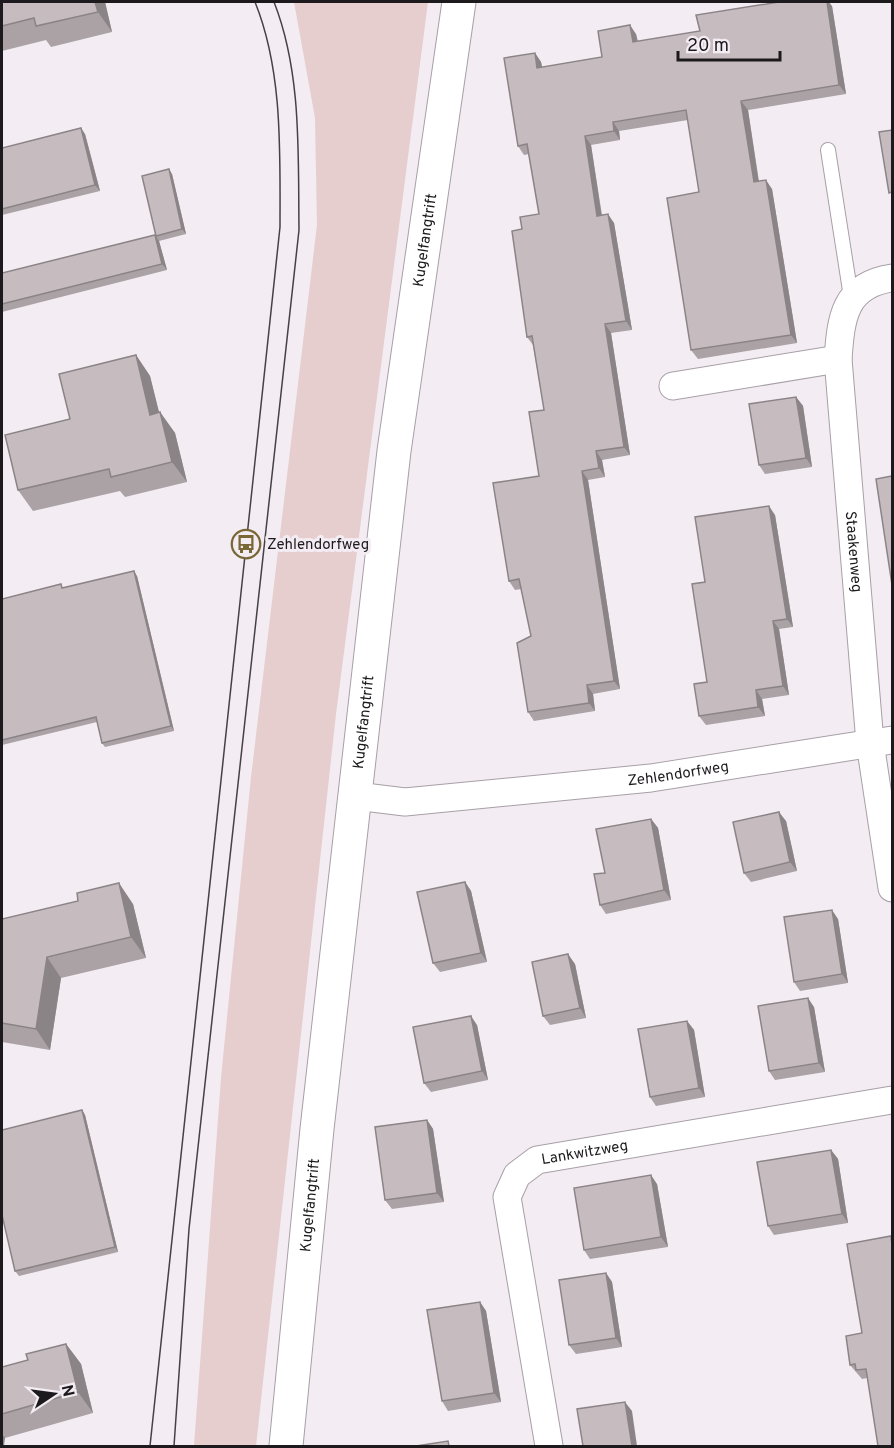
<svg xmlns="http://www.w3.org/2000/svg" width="894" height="1448" font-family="Overpass,sans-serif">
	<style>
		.green { fill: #e6cdce }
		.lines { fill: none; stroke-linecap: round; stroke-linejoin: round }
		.lane-casing { stroke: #a7a0a7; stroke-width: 16 }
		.street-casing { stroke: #a7a0a7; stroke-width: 29 }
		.secondary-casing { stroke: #a7a0a7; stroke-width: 35 }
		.lane { stroke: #fff; stroke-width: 14 }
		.street { stroke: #fff; stroke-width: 27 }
		.secondary { stroke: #fff; stroke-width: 33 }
		.tram { stroke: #454145; stroke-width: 1.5 }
		.wall { fill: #aaa2a5 }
		.shaded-wall { fill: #8b8486 }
		.building { fill: #c6bcc0; stroke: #8b8486; stroke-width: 1.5 }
		.labels { text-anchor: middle; stroke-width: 6; stroke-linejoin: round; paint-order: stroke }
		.street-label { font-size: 15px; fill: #1d1a1d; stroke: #f3ecf3 }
		.poi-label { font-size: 15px; fill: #1d1a1d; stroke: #f3ecf3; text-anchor: start }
	</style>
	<rect width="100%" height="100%" fill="#f3ecf3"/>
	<!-- green -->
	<path class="green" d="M294,2H428L336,714L256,1446H194L221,1078L251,777L317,225L315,118Z"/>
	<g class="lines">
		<!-- lane casing -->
		<g class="lane-casing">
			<path id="lane" d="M828,150L851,297"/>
		</g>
		<!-- street casing -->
		<g class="street-casing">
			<g id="street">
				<path id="s1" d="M892,278C844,285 841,318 838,359L870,743L892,888"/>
				<path d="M673,386L838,359"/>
				<path id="s2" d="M356,796L405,802L651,778L892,740"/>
				<path id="s3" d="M549,1446L507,1197L517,1175L537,1160L892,1100"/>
			</g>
		</g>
		<!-- secondary casing -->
		<g class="secondary-casing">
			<g id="secondary">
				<path id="s4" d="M286,1446L317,1129L394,451L459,2"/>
			</g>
		</g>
		<!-- lane -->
		<use href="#lane" class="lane"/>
		<!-- street -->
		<use href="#street" class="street"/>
		<!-- secondary -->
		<use href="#secondary" class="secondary"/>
		<!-- tram -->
		<g class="tram">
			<path d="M150,1446L280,227C280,153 283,71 255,2"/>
			<path d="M174,1446L189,1229L299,230C298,155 302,73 274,2"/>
		</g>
	</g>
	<!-- wall -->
	<g class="wall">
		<path d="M2,2H105L112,32L51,47L46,40L2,51Z"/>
		<path d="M779,2H794L832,6L846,94L748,110L759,181L772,189L797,343L698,359L691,350L699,192L688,120L619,131L620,140L591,145L602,215L614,223L632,330L611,333L630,455L602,460L605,477L588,480L620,689L593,694L595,711L534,721L528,712L531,636L521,589L515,590L509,581L539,476L544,410L533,345L527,337L522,229L539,214L529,154L524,155L518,146L535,53L541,62L542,67L602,57L636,34L638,41L700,31Z"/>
		<path d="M85,134L100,191L2,215V148Z"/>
		<path d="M172,174L186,234L159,241L167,270L2,312V273L155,235Z"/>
		<path d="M136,355L150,376L159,413L160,412L175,433L187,482L125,497L120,491L33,511L18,490L70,419Z"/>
		<path d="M796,397L803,406L812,467L765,474L759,465Z"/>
		<path d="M775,515L793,627L779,629L789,695L762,699L765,716L706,725L699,716L707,682L705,582Z"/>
		<path d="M137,576L174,731L105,747L102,743L97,722L2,745V599L64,588Z"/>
		<path d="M651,819L658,828L671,900L606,914L600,905L605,873Z"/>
		<path d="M786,821L797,871L751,882L744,873Z"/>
		<path d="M465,882L471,891L487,962L440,972L433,963Z"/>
		<path d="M133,904L146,958L61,978L50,1050L2,1042V919Z"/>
		<path d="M838,919L848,983L800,991L794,982Z"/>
		<path d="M575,964L586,1018L550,1025L543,1016Z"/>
		<path d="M814,1007L825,1072L775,1080L769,1071Z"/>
		<path d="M687,1021L694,1030L705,1097L656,1106L650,1097Z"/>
		<path d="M477,1025L488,1080L431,1092L424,1083Z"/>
		<path d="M82,1110L85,1115L118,1252L19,1276L15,1271Z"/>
		<path d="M427,1120L433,1129L444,1202L392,1209L385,1200Z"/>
		<path d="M831,1150L838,1159L848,1223L774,1235L768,1226Z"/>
		<path d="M657,1184L668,1247L590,1259L584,1250Z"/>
		<path d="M891,1236L892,1238V1446L867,1378L862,1379L850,1365L862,1333Z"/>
		<path d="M606,1273L612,1282L622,1347L576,1354L569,1345Z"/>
		<path d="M480,1302L486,1311L501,1402L448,1411L442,1401Z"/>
		<path d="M66,1344L81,1364L93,1413L5,1438L2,1446V1367L28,1360Z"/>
	</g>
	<!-- shaded-wall -->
	<g class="shaded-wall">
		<path d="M95,2H105L112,32L98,12Z"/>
		<path d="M827,2H829L832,6L846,94L839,85Z"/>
		<path d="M630,25L636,34L639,51L633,42Z"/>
		<path d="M535,53L541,62L544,76L537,68Z"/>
		<path d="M741,101L748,110L760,191L754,182Z"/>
		<path d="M613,122L619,131L620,140L614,131Z"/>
		<path d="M81,128L85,134L100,191L95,185Z"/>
		<path d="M585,136L591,145L603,225L597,216Z"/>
		<path d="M169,169L172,174L186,234L182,229Z"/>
		<path d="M766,180L772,189L797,343L791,335Z"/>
		<path d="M608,214L614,223L632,330L626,321Z"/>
		<path d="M155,235L159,241L167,270L162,264Z"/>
		<path d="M605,324L611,333L630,455L624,447Z"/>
		<path d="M136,355L150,376L165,436L150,415Z"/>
		<path d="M796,397L803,406L812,467L806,458Z"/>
		<path d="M160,412L175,433L187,482L172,462Z"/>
		<path d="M596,451L602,460L605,477L599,468Z"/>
		<path d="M582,471L588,480L620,689L614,681Z"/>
		<path d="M769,506L775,515L793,627L787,619Z"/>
		<path d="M134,571L137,576L174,731L171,726Z"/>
		<path d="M773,621L779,629L789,695L783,686Z"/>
		<path d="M587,685L593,694L595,711L589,703Z"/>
		<path d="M756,690L762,699L765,716L758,707Z"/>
		<path d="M779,812L786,821L797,871L790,862Z"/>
		<path d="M651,819L658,828L671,900L664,890Z"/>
		<path d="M465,882L471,891L487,962L481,953Z"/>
		<path d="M119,883L133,904L146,958L131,937Z"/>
		<path d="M832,910L838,919L848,983L842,974Z"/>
		<path d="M568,954L575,964L586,1018L580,1008Z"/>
		<path d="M47,957L61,978L50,1050L36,1029Z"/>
		<path d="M808,998L814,1007L825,1072L819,1063Z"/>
		<path d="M471,1016L477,1025L488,1080L482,1071Z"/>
		<path d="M687,1021L694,1030L705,1097L699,1088Z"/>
		<path d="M82,1110L85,1115L118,1252L115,1247Z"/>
		<path d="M427,1120L433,1129L444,1202L437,1193Z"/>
		<path d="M831,1150L838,1159L848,1223L842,1214Z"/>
		<path d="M651,1175L657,1184L668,1247L661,1237Z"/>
		<path d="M606,1273L612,1282L622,1347L616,1338Z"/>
		<path d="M480,1302L486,1311L501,1402L494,1393Z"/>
		<path d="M66,1344L81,1364L93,1413L78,1392Z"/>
		<path d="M625,1402L632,1411L637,1446H632Z"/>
		<path d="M2,1434L5,1438L4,1446H2Z"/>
	</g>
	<!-- building -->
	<g class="building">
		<path d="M2,2H95L98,12L36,26L34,18L2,26Z"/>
		<path d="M779,2H827L839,85L741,101L754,182L766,180L791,335L691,350L667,198L699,192L686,110L613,122L614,131L585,136L597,216L608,214L626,321L605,324L624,447L596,451L599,468L582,471L614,681L587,685L589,703L528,712L517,643L531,636L519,579L509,581L493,483L539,476L529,412L544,410L532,336L527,337L512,231L522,229L520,217L539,214L527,144L518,146L504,58L535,53L537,68L602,57L598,31L630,25L633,42L700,31L696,15Z"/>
		<path d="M81,128L95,185L2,209V148Z"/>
		<path d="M892,130V192L889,193L879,132Z"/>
		<path d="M169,169L182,229L156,236L142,176Z"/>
		<path d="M155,235L162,264L2,304V273Z"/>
		<path d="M136,355L150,415L160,412L172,462L111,477L109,469L18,490L5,435L70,419L59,374Z"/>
		<path d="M796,397L806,458L759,465L749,404Z"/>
		<path d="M892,476V585L876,479Z"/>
		<path d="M769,506L787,619L773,621L783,686L756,690L758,707L699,716L694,684L707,682L692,584L705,582L695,517Z"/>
		<path d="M134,571L171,726L102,743L96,717L2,740V599L61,584L62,588Z"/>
		<path d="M779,812L790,862L744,873L733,822Z"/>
		<path d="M651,819L664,890L600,905L594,874L605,873L596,829Z"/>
		<path d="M465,882L481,953L433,963L417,892Z"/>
		<path d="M119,883L131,937L47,957L36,1029L2,1023V919L78,901L77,893Z"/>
		<path d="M832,910L842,974L794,982L784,917Z"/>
		<path d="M568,954L580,1008L543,1016L532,962Z"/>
		<path d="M808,998L819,1063L769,1071L758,1006Z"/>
		<path d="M471,1016L482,1071L424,1083L413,1027Z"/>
		<path d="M687,1021L699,1088L650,1097L638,1029Z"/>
		<path d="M82,1110L115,1247L15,1271L2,1215V1130Z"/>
		<path d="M427,1120L437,1193L385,1200L375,1127Z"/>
		<path d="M831,1150L842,1214L768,1226L757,1162Z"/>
		<path d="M651,1175L661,1237L584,1250L574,1188Z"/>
		<path d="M891,1236L892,1245V1446H878L866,1369L856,1370L855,1364L850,1365L846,1336L862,1333L847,1244Z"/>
		<path d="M606,1273L616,1338L569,1345L559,1280Z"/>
		<path d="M480,1302L494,1393L442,1401L427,1310Z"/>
		<path d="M66,1344L78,1392L2,1414V1367L28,1360L26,1354Z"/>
		<path d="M625,1402L632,1446H583L577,1409Z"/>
		<path d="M448,1441L449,1446H416Z"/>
	</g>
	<!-- icons -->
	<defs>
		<g id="bus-ring" transform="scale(1.5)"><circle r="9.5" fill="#f3ecf3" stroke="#796735" stroke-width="1.5"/><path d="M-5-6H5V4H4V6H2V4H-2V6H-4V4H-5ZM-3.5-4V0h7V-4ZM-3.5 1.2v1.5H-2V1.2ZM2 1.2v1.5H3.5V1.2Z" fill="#796735"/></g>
	</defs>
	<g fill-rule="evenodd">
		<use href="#bus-ring" x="246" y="544"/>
	</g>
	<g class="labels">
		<!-- street labels -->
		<g class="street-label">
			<text dy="5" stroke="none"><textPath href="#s4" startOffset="1214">Kugelfangtrift</textPath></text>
			<text dy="5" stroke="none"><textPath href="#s1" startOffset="302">Staakenweg</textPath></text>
			<text dy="5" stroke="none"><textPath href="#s4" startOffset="728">Kugelfangtrift</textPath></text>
			<text dy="5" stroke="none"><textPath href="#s2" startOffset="324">Zehlendorfweg</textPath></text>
			<text dy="5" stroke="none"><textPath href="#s3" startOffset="350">Lankwitzweg</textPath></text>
			<text dy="5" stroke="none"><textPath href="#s4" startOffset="242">Kugelfangtrift</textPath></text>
		</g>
		<!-- poi labels -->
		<g class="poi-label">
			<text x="267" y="549">Zehlendorfweg</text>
		</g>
	</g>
	<!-- border -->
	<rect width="894" height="1448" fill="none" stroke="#1d1a1d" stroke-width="6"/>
	<!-- north arrow -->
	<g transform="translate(54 1394) rotate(77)" stroke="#f3ecf3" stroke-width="4.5" paint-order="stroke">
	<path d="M0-4.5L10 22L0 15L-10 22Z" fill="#1d1a1d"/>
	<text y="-9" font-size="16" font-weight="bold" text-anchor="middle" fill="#1d1a1d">N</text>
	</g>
	<!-- scale -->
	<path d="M678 51v9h102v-9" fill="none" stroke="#1d1a1d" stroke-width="3"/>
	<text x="687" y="51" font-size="18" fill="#1d1a1d" stroke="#f3ecf3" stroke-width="4.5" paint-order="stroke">20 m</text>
</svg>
